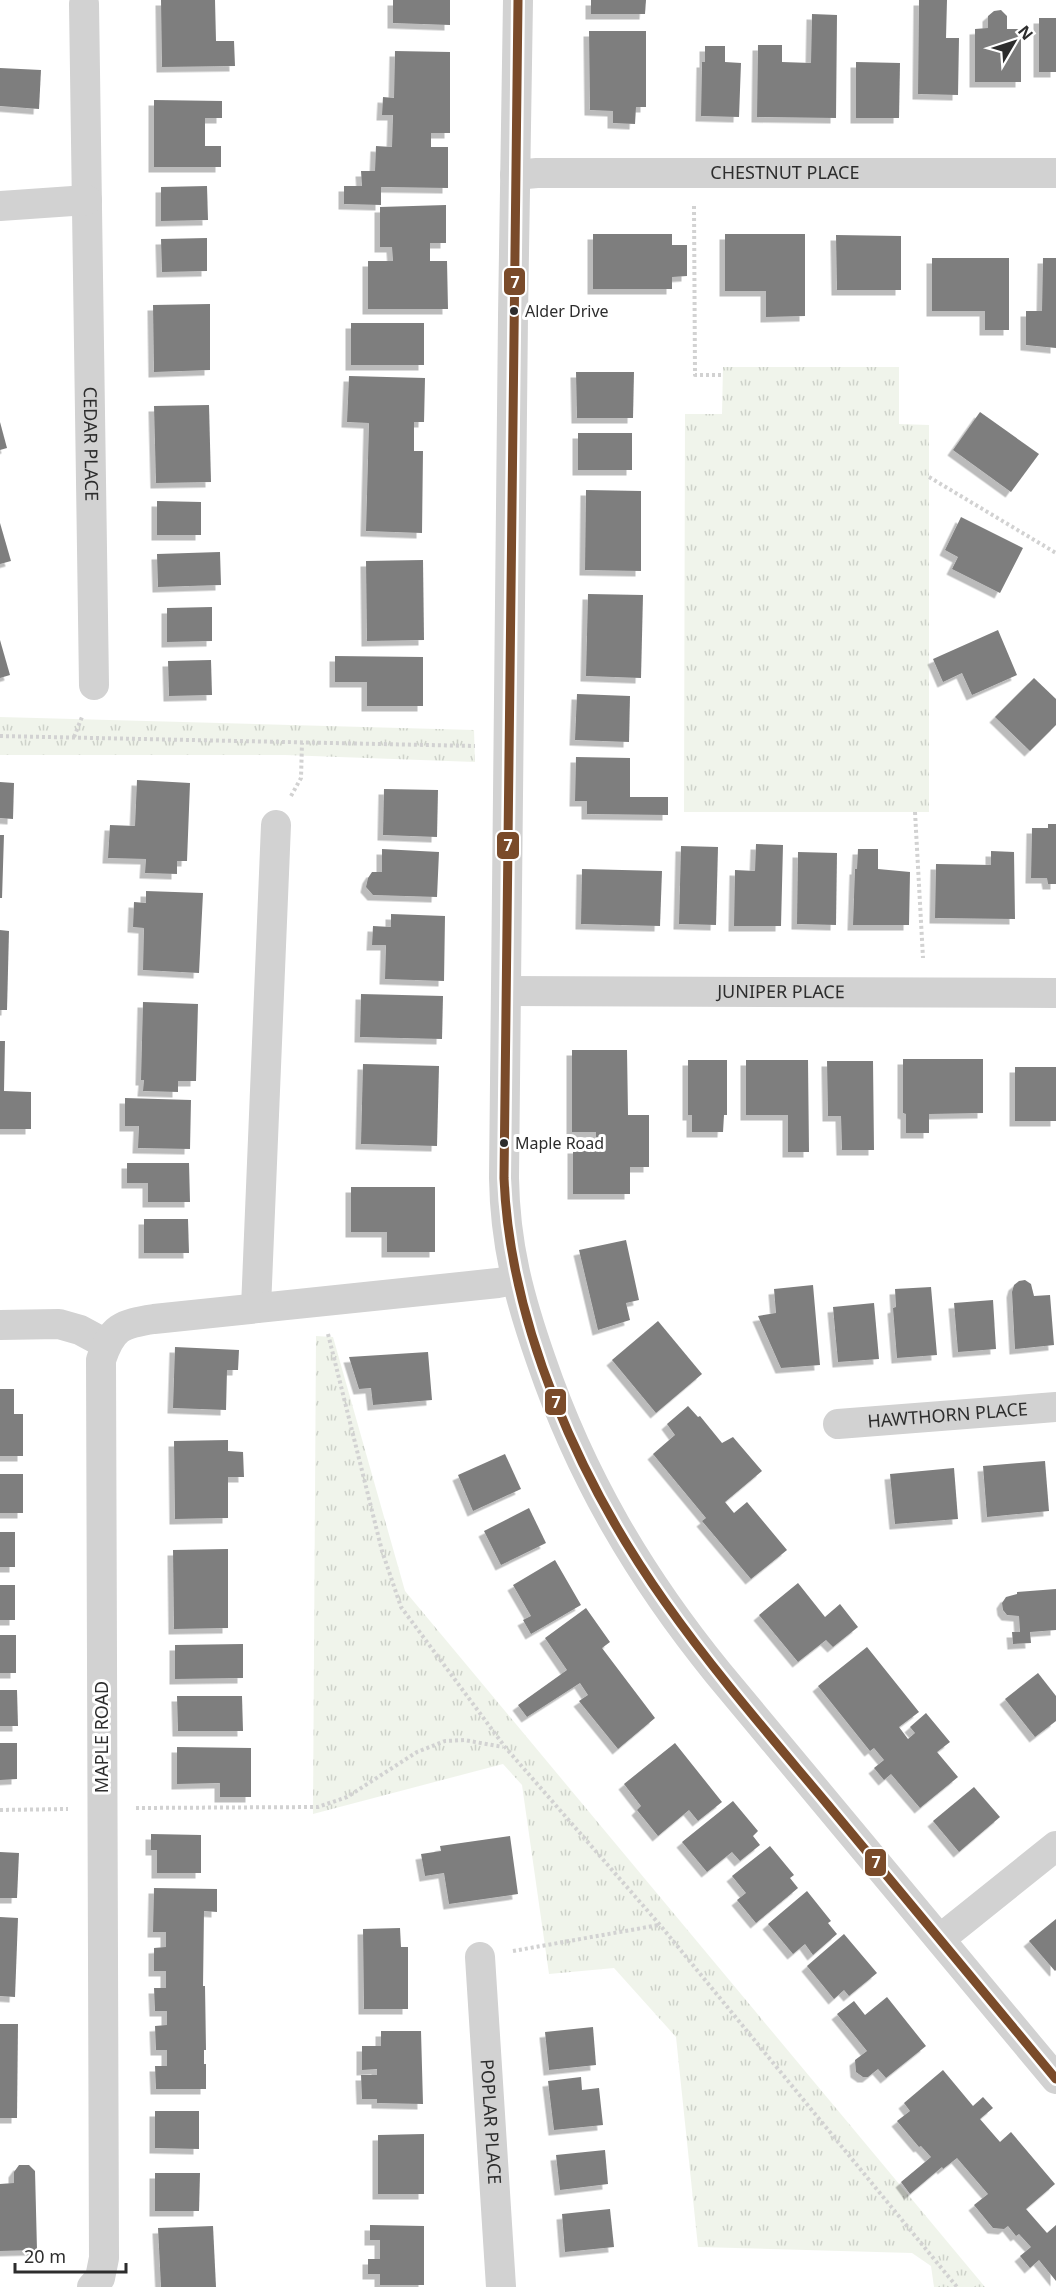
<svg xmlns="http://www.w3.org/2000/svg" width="1056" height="2287" font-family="'Noto Sans',sans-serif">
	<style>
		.grass { fill: url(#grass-tufts) }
		.building { fill: #7e7e7e; filter: url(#shadow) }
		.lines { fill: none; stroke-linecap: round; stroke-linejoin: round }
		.path { stroke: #d2d2d2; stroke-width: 4; stroke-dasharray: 3 3; stroke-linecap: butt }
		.minor { stroke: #d2d2d2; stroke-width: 30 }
		.bus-1-casing { stroke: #fff; stroke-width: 14 }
		.bus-1 { stroke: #7a4b2a; stroke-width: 9 }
		.bus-dot { fill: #2d2d2d; stroke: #fff; stroke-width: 2 }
		.labels { text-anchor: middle; stroke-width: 6; stroke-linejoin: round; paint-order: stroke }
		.bus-label { font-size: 16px; fill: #2d2d2d; stroke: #fff; text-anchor: start }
		.street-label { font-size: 18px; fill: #2d2d2d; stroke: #fff }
		.line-badge { stroke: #fff; stroke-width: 2 }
		.badge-label { font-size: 16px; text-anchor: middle; font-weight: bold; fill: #fff }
	</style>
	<defs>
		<pattern id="grass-tufts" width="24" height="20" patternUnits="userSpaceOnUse" patternTransform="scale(1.5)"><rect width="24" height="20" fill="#f0f4eb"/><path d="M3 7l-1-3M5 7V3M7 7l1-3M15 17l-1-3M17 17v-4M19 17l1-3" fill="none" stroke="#ced2ca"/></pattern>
		<filter id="shadow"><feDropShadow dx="-5.5" dy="5.5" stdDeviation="0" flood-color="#0004"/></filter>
	</defs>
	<rect width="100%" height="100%" fill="#fff"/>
	<!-- grass -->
	<g class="grass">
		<path d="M723,367H899V424L929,425V812H684L685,414H722Z"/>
		<path d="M0,717L474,730L475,762L285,755H0Z"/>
		<path d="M316,1336L333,1337L405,1591L985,2287H934L931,2266L912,2253L698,2247L676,2037L614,1968L549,1974L522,1785L503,1764L313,1814Z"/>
	</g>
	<!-- building -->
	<g class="building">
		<path d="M161,0H215L216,41H234L235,66L162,67Z"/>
		<path d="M393,0H450V25L393,23Z"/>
		<path d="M591,0H646L645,14H591Z"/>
		<path d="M919,0H947L946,38H959L958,95L918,94Z"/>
		<path d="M1001,10L1007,16V29H1021V82H975V29L988,28V16L994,11Z"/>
		<path d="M812,14L837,15L836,118L757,117L758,45H782V62L811,63Z"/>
		<rect x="1039" y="18" width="17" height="54"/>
		<path d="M589,31H646V107H636L635,124L613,123V111L590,110Z"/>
		<path d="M705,46H725V62L741,63L739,117L701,116L702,62H705Z"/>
		<path d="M395,51L450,52V133H431V147H448V188L381,187V205L344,204V186H362L361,171H375L376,146L392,147L393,115H382L383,97L394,98Z"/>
		<path d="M856,62L900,63L899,118H856Z"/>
		<path d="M0,68L41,70L39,109L0,106Z"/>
		<path d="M154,100L222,101V118H205V146H221V167H154Z"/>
		<path d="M207,186L208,220L161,221V187Z"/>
		<path d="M446,205V243H430V261H447L448,309H368V261H393L392,247H380V207Z"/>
		<path d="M593,234H672V245H687V276L672,277V289H593Z"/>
		<path d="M725,234H805V316L766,317V291H725Z"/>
		<path d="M836,235L901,236V290H837Z"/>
		<path d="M207,238V271L162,272L161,239Z"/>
		<path d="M932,258H1009V330H985V311H932Z"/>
		<path d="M1043,258H1056V348L1026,345V311H1042Z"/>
		<path d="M210,304V370L154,372L153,305Z"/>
		<rect x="351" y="323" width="73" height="42"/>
		<path d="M576,372H634L633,418H577Z"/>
		<path d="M349,376L425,378L424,422H414V451H423L422,533L366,531L369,423L347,422Z"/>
		<path d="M209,405L211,482L156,483L154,406Z"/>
		<path d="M980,412L1039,454L1011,492L953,450Z"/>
		<path d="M0,422L7,448L0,450Z"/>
		<rect x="578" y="433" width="54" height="37"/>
		<path d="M586,490L641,491V571L585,570Z"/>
		<path d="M157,501L201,502V535H157Z"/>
		<path d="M961,517L1023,548L1000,593L952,569L958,557L945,550Z"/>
		<path d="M0,523L11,561L0,564Z"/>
		<path d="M220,552L221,585L158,587L157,554Z"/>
		<path d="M423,560L424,640L367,641L366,561Z"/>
		<path d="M588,594L643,595L641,678L586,676Z"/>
		<path d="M212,607V641L167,642V608Z"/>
		<path d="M998,630L1017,675L972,695L962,673L943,682L933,659Z"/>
		<path d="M0,640L10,675L0,678Z"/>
		<path d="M335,656L423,657V706H367V682H335Z"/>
		<path d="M211,660L212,695L169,696L168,661Z"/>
		<path d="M1034,678L1056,699V725L1030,751L995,717Z"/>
		<path d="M577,694L630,696L629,742L575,740Z"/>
		<path d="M576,757L630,758V797H668V815L587,814V801H575Z"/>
		<path d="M137,780L190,783L187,861H177V874L145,873L146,859L108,858L110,825L135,826Z"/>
		<path d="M0,782L14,783L13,819L0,818Z"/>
		<path d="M384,789L438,790L437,837L383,835Z"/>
		<path d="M1048,824H1056V884H1048L1047,878H1031L1032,828H1048Z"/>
		<path d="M0,835H4L2,898H0Z"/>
		<path d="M756,844L783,845L781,926H734L735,870L755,871Z"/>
		<path d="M681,846L718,847L716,925L679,924Z"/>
		<path d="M382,849L439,852L437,897L373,895L366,887L368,878L372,872H382Z"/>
		<path d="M858,849H878V869L910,872L909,925H853L855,869H857Z"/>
		<path d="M991,851L1014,852L1015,919L935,918L936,864L991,865Z"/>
		<path d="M798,852L837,853L836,925L797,924Z"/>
		<path d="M582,869L662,871L660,926L581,924Z"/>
		<path d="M146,891L203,893L199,973L143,970L144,928L133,927L134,902L146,903Z"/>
		<path d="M391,914L445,916L444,981L385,979L386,945H372L373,926L391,927Z"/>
		<path d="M0,930L9,931L7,1010H0Z"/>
		<path d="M361,994L443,996L442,1039L360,1037Z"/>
		<path d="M143,1002L198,1004L196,1081H178V1092L143,1091L144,1080H141Z"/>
		<path d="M0,1041H5L4,1091L31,1092V1129H0Z"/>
		<path d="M572,1050H627L628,1115H649V1167H630V1194H573V1148H596V1132H572Z"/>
		<path d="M903,1059H983V1113L929,1114V1133H906V1114L903,1113Z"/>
		<path d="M688,1060H727V1115H724L723,1132H692V1115H688Z"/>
		<path d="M746,1060H808L809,1152H788V1115H746Z"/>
		<path d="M827,1061H873L874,1150H842L841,1116H828Z"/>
		<path d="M363,1064L439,1066L437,1146L361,1144Z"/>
		<rect x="1015" y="1067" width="41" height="54"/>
		<path d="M125,1098L191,1100L190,1149L138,1148L139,1126H125Z"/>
		<path d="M127,1163H189L190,1202H148V1183H127Z"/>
		<path d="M351,1187H435V1252H387V1232H351Z"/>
		<path d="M144,1219H188L189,1253H144Z"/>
		<path d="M626,1240L639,1300L626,1303L630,1320L598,1330L579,1250Z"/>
		<path d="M1025,1280L1031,1284L1034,1296L1050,1295L1054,1345L1015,1349L1012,1292L1014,1285L1019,1281Z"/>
		<path d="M813,1285L820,1365L781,1368L758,1316L776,1313L774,1289Z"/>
		<path d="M931,1287L937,1355L897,1358L893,1308L896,1307L895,1289Z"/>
		<path d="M993,1300L996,1349L958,1352L954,1303Z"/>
		<path d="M874,1303L879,1359L838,1362L833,1307Z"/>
		<path d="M658,1321L702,1374L656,1413L612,1360Z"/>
		<path d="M175,1347L239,1350L238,1370H227L226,1410L173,1408Z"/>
		<path d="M428,1352L432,1400L373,1405L371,1388L359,1389L349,1357Z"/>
		<path d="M0,1389H14V1414H23V1456H0Z"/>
		<path d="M688,1406L698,1417L700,1416L722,1443L733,1437L762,1471L725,1502L734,1513L747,1502L787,1550L751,1579L702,1521L706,1518L653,1454L675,1435L667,1424Z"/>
		<path d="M228,1440V1451L243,1452L244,1477H228V1518L175,1519L174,1441Z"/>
		<path d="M505,1454L521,1489L473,1511L458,1475Z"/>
		<path d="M1045,1461L1049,1511L987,1517L983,1466Z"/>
		<path d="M954,1468L958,1519L895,1524L890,1474Z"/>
		<rect x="0" y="1474" width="23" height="39"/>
		<path d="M529,1508L546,1543L501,1565L484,1531Z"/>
		<rect x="0" y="1532" width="15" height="35"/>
		<path d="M228,1549V1628L174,1629L173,1550Z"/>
		<path d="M555,1560L581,1605L531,1634L523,1620L531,1616L513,1585Z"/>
		<path d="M798,1583L825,1617L840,1604L858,1627L833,1647L826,1640L798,1662L759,1615Z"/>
		<rect x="0" y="1585" width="15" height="35"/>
		<path d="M1056,1589V1630L1030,1632L1031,1643L1013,1644L1012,1632H1020L1019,1616L1007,1615L1003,1610L1002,1603L1006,1597L1017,1594V1592Z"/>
		<path d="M586,1608L610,1642L602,1648L655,1718L618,1749L579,1701L588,1695L580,1683L527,1717L518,1705L567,1670L545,1638Z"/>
		<rect x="0" y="1635" width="16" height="38"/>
		<path d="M243,1644V1678L175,1679V1645Z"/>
		<path d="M867,1647L919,1712L899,1727L908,1739L915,1733L910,1727L926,1713L950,1742L937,1752L958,1777L920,1808L891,1774L884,1780L874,1768L884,1760L874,1748L870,1751L818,1686Z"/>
		<path d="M1038,1673L1056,1696V1721L1035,1737L1005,1699Z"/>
		<path d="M0,1690H17L18,1726H0Z"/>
		<path d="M177,1696H242L243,1731H178Z"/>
		<path d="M0,1743H17V1779L0,1780Z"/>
		<path d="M675,1743L722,1802L698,1821L689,1810L658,1836L637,1810L641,1806L624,1784Z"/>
		<path d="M177,1747L251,1748V1797H220V1783L177,1784Z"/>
		<path d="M974,1787L1000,1817L959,1852L933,1821Z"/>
		<path d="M733,1801L758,1831L753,1836L760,1845L740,1861L732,1852L707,1872L682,1842Z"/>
		<path d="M151,1834L201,1835V1873H157V1850H151Z"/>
		<path d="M510,1836L518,1894L449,1904L444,1873L425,1876L421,1854L441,1851L440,1846Z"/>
		<path d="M770,1846L794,1875L790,1878L798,1888L756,1923L737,1900L746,1893L732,1876Z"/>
		<path d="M0,1852L19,1853L17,1898H0Z"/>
		<path d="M154,1888L217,1889V1912L204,1911L203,1986H205L206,2050H204V2064H206V2089H156L155,2066H167V2050H156L155,2026L167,2025V2011H155L154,1988H166V1971H154V1948L166,1947V1932H153Z"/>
		<path d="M807,1891L831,1921L828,1923L837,1934L813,1955L805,1944L793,1954L768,1924Z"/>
		<path d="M0,1917L18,1918L15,1997L0,1996Z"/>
		<path d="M1056,1919V1970L1055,1971L1029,1941Z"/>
		<path d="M400,1928L401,1947H408V2009H364L363,1929Z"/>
		<path d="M844,1934L877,1973L849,1996L844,1990L834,1999L807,1966Z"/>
		<path d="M887,1997L926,2046L886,2078L878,2069L868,2077H863L856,2072L855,2060L867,2051L837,2014L854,2001L865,2015Z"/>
		<path d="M0,2024H18L17,2118H0Z"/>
		<path d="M593,2027L596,2065L549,2070L545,2032Z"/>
		<path d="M381,2031H421L423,2104L377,2103V2099H362L361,2075H377V2069L362,2070V2046H381Z"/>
		<path d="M943,2070L973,2106L983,2097L993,2108L980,2119L1000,2142L1011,2132L1055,2184L1026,2209L1047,2233L1056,2225V2281L1039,2260L1030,2268L1020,2256L1031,2247L1019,2234L1016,2236L1008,2226L1004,2229L993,2228L974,2205L988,2194L957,2158L943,2169L942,2167L910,2194L901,2182L931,2157L921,2146L919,2147L897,2121L910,2111L904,2103Z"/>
		<path d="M581,2077L582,2090L599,2088L603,2125L554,2130L548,2081Z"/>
		<path d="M155,2111H199V2149L155,2148Z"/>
		<path d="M424,2134V2194H378V2135Z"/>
		<path d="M605,2150L608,2184L560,2190L556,2155Z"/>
		<path d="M19,2165H29L35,2171L37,2250L0,2251V2184L14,2183V2172Z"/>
		<path d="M155,2173H200L199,2211H155Z"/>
		<path d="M610,2209L614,2247L565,2252L562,2214Z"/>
		<path d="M370,2225L424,2226V2285H380V2274H368V2259H380V2240H370Z"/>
		<path d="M213,2226L216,2287H161L158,2228Z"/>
	</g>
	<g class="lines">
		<!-- path -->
		<g class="path">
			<path d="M694,206L695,375H723"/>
			<path d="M929,477L1056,553"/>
			<path d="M0,736L475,746"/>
			<path d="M74,737L82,717"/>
			<path d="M291,796L301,778L302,743"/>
			<path d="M915,812L923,958"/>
			<path d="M328,1334L382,1551L401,1607L505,1747L660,1925L957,2287"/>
			<path d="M136,1808L318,1807L347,1797L417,1752L445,1741L464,1740L503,1747"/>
			<path d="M0,1810L68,1809"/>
			<path d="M513,1951L659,1925"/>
		</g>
		<!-- minor -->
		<g class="minor">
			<path d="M518,0L513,316L504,1178C505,1245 519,1297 541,1360C581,1477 640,1577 718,1673L1056,2079"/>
			<path id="s1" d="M84,4L94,685"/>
			<path id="s2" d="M515,175L537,173H1056"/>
			<path d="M0,206L87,200"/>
			<path id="s3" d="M507,991L1056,993"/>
			<path d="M256,1308L276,825"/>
			<path d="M0,1325L59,1324L80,1330L106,1344"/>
			<path id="s4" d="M838,1424L1056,1407"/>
			<path d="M940,1939L1056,1846"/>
			<path id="s5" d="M480,1957L501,2287"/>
			<path d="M92,2287L100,2278L104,2258L101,1360C112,1327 121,1324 154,1319L498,1283L515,1280"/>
		</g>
		<!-- bus-1 casing -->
		<g class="bus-1-casing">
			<path id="bus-1" d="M518,0L504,1178C510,1326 580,1482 665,1602C715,1673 772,1738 828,1805C904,1896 980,1988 1056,2079"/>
		</g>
		<!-- bus-1 -->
		<use href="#bus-1" class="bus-1"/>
	</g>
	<!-- markers -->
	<g class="bus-dot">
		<circle cx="514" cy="311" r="5"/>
		<circle cx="504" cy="1143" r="5"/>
	</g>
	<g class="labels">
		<!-- bus labels -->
		<g class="bus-label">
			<text x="525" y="317">Alder Drive</text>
			<text x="515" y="1149">Maple Road</text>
		</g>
		<!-- street labels -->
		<g class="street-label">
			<text dy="6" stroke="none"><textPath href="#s2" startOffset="270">CHESTNUT PLACE</textPath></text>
			<text dy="6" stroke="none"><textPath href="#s1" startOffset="440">CEDAR PLACE</textPath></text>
			<text dy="6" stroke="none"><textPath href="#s3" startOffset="274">JUNIPER PLACE</textPath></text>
			<text dy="6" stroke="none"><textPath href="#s4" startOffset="110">HAWTHORN PLACE</textPath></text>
			<text transform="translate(102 1737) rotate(-90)" y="6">MAPLE ROAD</text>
			<text dy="6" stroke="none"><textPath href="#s5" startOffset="165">POPLAR PLACE</textPath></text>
		</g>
	</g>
	<g class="line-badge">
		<rect x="503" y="267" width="23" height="29" rx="6" fill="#7a4b2a"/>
		<rect x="496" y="831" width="24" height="29" rx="6" fill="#7a4b2a"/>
		<rect x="544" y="1388" width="23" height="28" rx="6" fill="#7a4b2a"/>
		<rect x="864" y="1848" width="23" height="29" rx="6" fill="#7a4b2a"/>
	</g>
	<g class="badge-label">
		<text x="515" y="288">7</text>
		<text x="508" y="851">7</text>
		<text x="556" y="1408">7</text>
		<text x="876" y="1868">7</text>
	</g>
	<!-- north arrow -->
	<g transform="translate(1014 42) rotate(51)" stroke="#ffffff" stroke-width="4.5" paint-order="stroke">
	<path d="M0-4.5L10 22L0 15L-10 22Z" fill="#2d2d2d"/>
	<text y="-9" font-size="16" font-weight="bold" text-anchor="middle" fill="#2d2d2d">N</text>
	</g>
	<!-- scale -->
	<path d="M15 2263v9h111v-9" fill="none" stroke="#2d2d2d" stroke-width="3"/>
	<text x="24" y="2263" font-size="18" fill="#2d2d2d" stroke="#ffffff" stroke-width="4.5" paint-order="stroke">20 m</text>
</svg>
